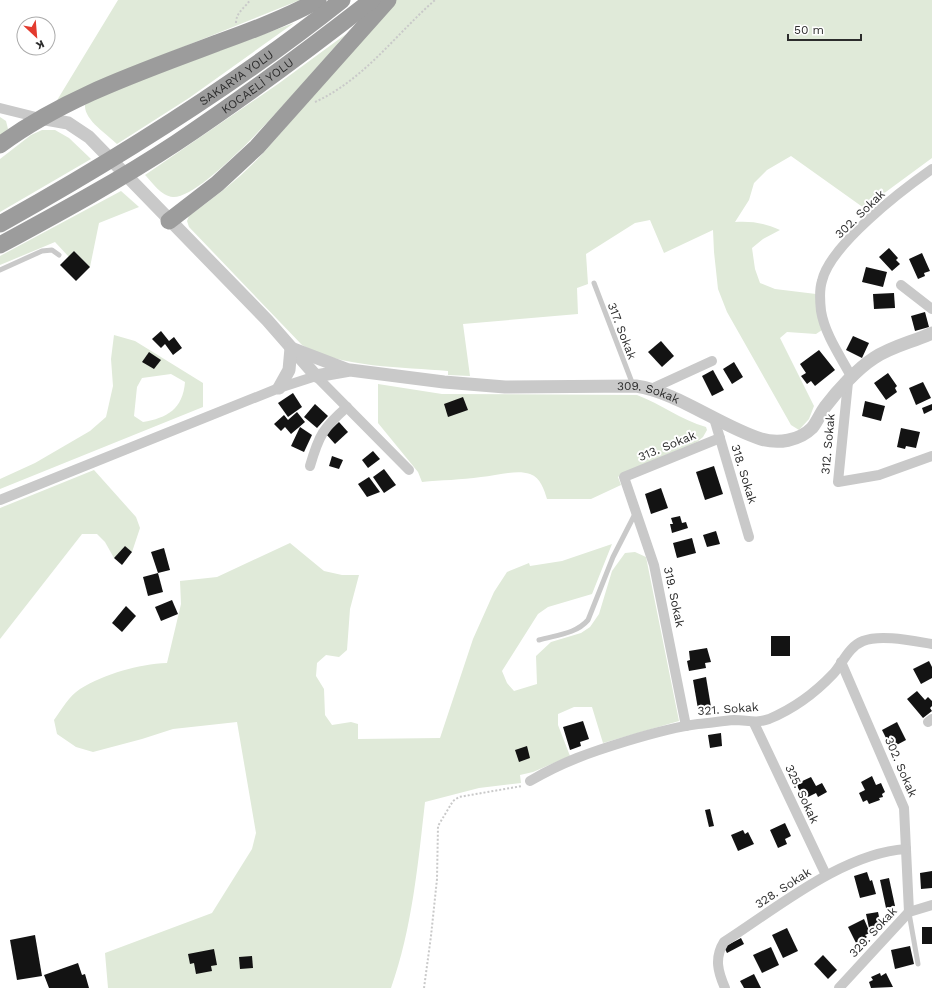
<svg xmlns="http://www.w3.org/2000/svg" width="932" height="988" font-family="'Work Sans',sans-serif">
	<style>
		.green { fill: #e0ead9; fill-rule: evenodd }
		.building { fill: #131313 }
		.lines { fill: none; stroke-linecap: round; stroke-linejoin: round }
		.path { stroke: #c9c9c9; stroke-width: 2; stroke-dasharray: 2 2; stroke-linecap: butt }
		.service { stroke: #c9c9c9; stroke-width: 5 }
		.minor { stroke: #c9c9c9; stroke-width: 10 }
		.tertiary { stroke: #c9c9c9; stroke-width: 13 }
		.trunk { stroke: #9c9c9c; stroke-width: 17 }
		.labels { text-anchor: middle; stroke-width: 4; stroke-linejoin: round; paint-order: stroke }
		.street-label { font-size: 12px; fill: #2c2c2c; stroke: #fff }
	</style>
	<rect width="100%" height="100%" fill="#fff"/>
	<!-- green -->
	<g class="green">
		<path d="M118,0H300L98,81L56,102Z"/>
		<path d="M396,0H932V158L864,208L791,156L767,170L754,183L749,200L735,222C752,221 764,223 780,230L763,239L752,248L755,269L760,283L775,289L816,294L822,330L816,334L787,332L780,338L814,406L809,419L799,430L791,425L727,312L718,289L714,252L713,230L664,253L650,220L635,223L586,254L588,284L577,288L578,314L463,324L470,376L448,375V371C404,367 340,368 302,345L189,227L187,221L189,216C216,196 243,176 265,151C310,102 348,47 396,0Z"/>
		<path d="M294,23L189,98L117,144C107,134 84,120 85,105L93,100L151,76Z"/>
		<path d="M346,34C320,63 208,199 173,197C161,196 153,183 145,175L278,84Z"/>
		<path d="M0,117L6,121L8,129L0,137Z"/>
		<path d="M42,130H55L69,138L91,159L0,212V159L31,135Z"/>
		<path d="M121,191L139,207L99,223L90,267L74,251L69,257L55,242L0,265V256Z"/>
		<path d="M114,335L135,341L203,383V407L0,489V479L35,463L90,431L106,417L113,386L111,359ZM171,374L185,382C183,409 167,418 143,422L134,416L137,387L142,378Z"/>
		<path d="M378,384L442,394L637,395C661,404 681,420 706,427L707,430L703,437L697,442L623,473L618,477L621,485L591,499H547C544,490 541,478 530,474C516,469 496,476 481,477C461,480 441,480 422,482L418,472L378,423Z"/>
		<path d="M94,470L136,517L140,528L132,552L125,546L114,558L105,542L97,534H82L0,639V508Z"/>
		<path d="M290,543L324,571L342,575H359L350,609L347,650L339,657L326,655L317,663L316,676L324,689L325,715L332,725L351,722L358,724V739L440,738L473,639L494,592L507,572L529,563L530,566L562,561L612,544L592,594L548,607L538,614L502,671L507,683L514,691L537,684L536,656L551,642L581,633L590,627L599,614L612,571L625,553L635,552L646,557L679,721L603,743L592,707H574L558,714V725L570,756L533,772L520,775L521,783L479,788L425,802C418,864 412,929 391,988H108L105,953L212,913L252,849L256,833L237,722L173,729L142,739L93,752L76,747L57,734L54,720C62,709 69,696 80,689C105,674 138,664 167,663L181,604L180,581L217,577Z"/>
	</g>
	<!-- building -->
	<g class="building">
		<path d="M889,248L898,258L896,260L900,264L892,271L879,257Z"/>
		<path d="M74,251L90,267L76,281L60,265Z"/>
		<path d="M922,253L930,271L924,273L925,276L918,279L909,259Z"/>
		<path d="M866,267L887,272L883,287L862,282Z"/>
		<path d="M894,293L895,308L874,309L873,294Z"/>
		<path d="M925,312L929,327L915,331L911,316Z"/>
		<path d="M161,331L169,341L174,337L182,348L173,355L165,344L161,348L152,339Z"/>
		<path d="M853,336L869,343L862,358L846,350Z"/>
		<path d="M661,341L674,356L662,367L648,352Z"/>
		<path d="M819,350L835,370L815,386L811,381L807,384L801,376L806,373L800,364Z"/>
		<path d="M149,352L161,360L154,369L142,362Z"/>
		<path d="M734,362L743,377L732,384L723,369Z"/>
		<path d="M713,370L724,390L712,396L702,376Z"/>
		<path d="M888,373L897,386L895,388L897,392L886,400L874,383Z"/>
		<path d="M923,382L931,398L916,405L909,388Z"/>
		<path d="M293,393L302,407L288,417L278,403Z"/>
		<path d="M463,397L468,410L448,417L444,404Z"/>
		<path d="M865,401L885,406L881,421L862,416Z"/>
		<path d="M315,404L328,416L317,428L304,417Z"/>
		<path d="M932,404V410L924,414L922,408Z"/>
		<path d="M297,412L305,422L291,434L285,427L281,431L274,424L284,415L288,420Z"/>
		<path d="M339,422L348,432L335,444L326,434Z"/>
		<path d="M300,427L312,435L304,452L291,446Z"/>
		<path d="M901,428L920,432L916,448L906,446L905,449L897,447Z"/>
		<path d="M373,451L380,459L368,468L362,460Z"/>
		<path d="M332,456L343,460L339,469L329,466Z"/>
		<path d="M714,466L723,494L705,500L696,472Z"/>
		<path d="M384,469L396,485L384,493L373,477Z"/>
		<path d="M369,477L380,492L367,497L358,484Z"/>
		<path d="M661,488L668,508L651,514L645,494Z"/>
		<path d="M680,516L682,523L686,522L688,528L672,533L670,524H673L671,518Z"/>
		<path d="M716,531L720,544L707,547L703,535Z"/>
		<path d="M692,538L696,553L677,558L673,543Z"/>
		<path d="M125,546L132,552L122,565L114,558Z"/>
		<path d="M164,548L170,570L158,573L151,552Z"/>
		<path d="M158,573L163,592L148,596L143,577Z"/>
		<path d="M172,600L178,614L161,621L155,607Z"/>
		<path d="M126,606L136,616L122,632L112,623Z"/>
		<rect x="771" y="636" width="19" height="20"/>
		<path d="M707,648L711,662L705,663L706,668L689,671L687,661L690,660L689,651Z"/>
		<path d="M929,661L932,667V678L921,684L913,669Z"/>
		<path d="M706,677L711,707L698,709L693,680Z"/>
		<path d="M917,691L925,700L928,697L932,701V706L930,708L932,711L923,718L907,699Z"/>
		<path d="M583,721L589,739L580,742L581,746L570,750L563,727Z"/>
		<path d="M897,722L906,740L891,748L882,730Z"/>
		<path d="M721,733L722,746L710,748L708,735Z"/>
		<path d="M527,746L530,758L519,762L515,750Z"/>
		<path d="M872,776L876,785L881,783L885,792L882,794L883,797L879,798L880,800L869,804L867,800L863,802L859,793L865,790L861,782Z"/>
		<path d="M811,777L816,786L822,783L827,792L818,797L816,793L804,799L796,784Z"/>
		<path d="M710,809L714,826L709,827L705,810Z"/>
		<path d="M785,823L791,836L785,839L787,844L778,848L770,830Z"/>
		<path d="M743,830L745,834L748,832L754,844L738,851L731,835Z"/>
		<path d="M932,871V888L921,889L920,873Z"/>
		<path d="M867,872L870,881L872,880L876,894L860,898L854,876Z"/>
		<path d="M889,878L895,906L886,908L880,880Z"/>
		<path d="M878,912L881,926L869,928L866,914Z"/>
		<path d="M864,919L870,933L865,935L867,937L863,940L856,943L848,927Z"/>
		<rect x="922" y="927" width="10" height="17"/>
		<path d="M787,928L798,951L783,958L772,935Z"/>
		<path d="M35,935L42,976L17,980L10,940Z"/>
		<path d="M741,938L744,944L727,953L724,947Z"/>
		<path d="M910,946L914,964L895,969L891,950Z"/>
		<path d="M771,947L779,965L762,973L753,955Z"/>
		<path d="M214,949L217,965L211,966L212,971L196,974L194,963L190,964L188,954Z"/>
		<path d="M823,955L837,970L828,979L814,964Z"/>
		<path d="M252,956L253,968L240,969L239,957Z"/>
		<path d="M78,963L82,975L85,974L89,988H49L44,975Z"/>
		<path d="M880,973L881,976L886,973L893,987L871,988L869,982L873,980L871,977Z"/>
		<path d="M754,974L761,988H744L740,981Z"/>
	</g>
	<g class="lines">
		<!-- path -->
		<g class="path">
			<path d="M236,23C236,12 245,8 250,0"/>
			<path d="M315,102C365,79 395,35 435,0"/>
			<path d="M424,988L431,936L437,879L438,826L453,801L459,797L522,786"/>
		</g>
		<!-- service -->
		<g class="service">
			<path d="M0,270L42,251L52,250L59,255"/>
			<path d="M594,283L633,385"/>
			<path d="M539,640C556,635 576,634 588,620L613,557L636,512"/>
			<path d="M909,913L918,964"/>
		</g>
		<!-- minor -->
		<g class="minor">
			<path d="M0,108L40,118"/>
			<path d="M901,285L932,309"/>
			<path d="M852,378C841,357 825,335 821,311C820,302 819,290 822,281C830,245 902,190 932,169"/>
			<path d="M848,382L838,482L879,475L932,456"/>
			<path d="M651,389L712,361"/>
			<path d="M714,418L749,537"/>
			<path d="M310,466C319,435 323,428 347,407"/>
			<path d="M0,500L279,388L316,376L409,470"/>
			<path d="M841,662L904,808L909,912"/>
			<path d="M928,722L932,719"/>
			<path d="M754,723L826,875"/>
			<path d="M686,726L654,565L624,477L720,438"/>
			<path d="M530,781C562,762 591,752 627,741C650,734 674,727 698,724C710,723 722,721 734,720C748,720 755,724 769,719C793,709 815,693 833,674C843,663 848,647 863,641C881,634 913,641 932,644"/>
			<path d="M725,988C718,972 714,958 724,942C777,908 843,853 906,849"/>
			<path d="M839,988L909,912L932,905"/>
		</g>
		<!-- tertiary -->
		<g class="tertiary">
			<path id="s1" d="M40,118L68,123L89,137L267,320L316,376L350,370L444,382L505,387L636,386C677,392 720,426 761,439C778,444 799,441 812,428C817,422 820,414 825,407C837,391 857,369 874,358C892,346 913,342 932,333"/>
			<path d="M279,388L289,370L291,348L346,369"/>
		</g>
		<!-- trunk -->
		<g class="trunk">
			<path d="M0,145C65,97 141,72 217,43C251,31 286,18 318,0"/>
			<path d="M169,221L217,184L257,147L388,0"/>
			<path id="s2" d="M0,224C120,157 235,85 342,0"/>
			<path id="s3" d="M0,245C59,213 120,180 176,143C243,98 308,50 372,0"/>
		</g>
	</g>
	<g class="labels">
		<!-- street labels -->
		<g class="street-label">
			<text dy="4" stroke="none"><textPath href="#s2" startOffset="278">SAKARYA YOLU</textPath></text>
			<text dy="4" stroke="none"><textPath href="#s3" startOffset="303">KOCAELİ YOLU</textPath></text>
			<text transform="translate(860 214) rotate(-44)" y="4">302. Sokak</text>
			<text transform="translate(622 331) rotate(69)" y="4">317. Sokak</text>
			<text dy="4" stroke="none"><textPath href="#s1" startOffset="718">309. Sokak</textPath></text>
			<text transform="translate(828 444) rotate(-85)" y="4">312. Sokak</text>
			<text transform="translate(667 446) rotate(-22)" y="4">313. Sokak</text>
			<text transform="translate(744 474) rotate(73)" y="4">318. Sokak</text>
			<text transform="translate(674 597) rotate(78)" y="4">319. Sokak</text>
			<text transform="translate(728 709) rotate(-4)" y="4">321. Sokak</text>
			<text transform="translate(901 767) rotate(67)" y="4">302. Sokak</text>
			<text transform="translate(802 794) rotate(65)" y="4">325. Sokak</text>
			<text transform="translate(783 888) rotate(-33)" y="4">328. Sokak</text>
			<text transform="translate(873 932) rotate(-47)" y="4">329. Sokak</text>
		</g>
	</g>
	<!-- north arrow -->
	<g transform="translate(36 36) rotate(154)"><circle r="19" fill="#ffffff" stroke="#ababab"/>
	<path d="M0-3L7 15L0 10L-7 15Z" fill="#e33a2e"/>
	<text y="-6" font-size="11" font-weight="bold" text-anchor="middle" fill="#2c2c2c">K</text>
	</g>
	<!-- scale -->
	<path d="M788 34v6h73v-6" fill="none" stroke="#2c2c2c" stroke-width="2"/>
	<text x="794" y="34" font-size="12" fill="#2c2c2c" stroke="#ffffff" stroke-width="3" paint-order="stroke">50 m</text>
</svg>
